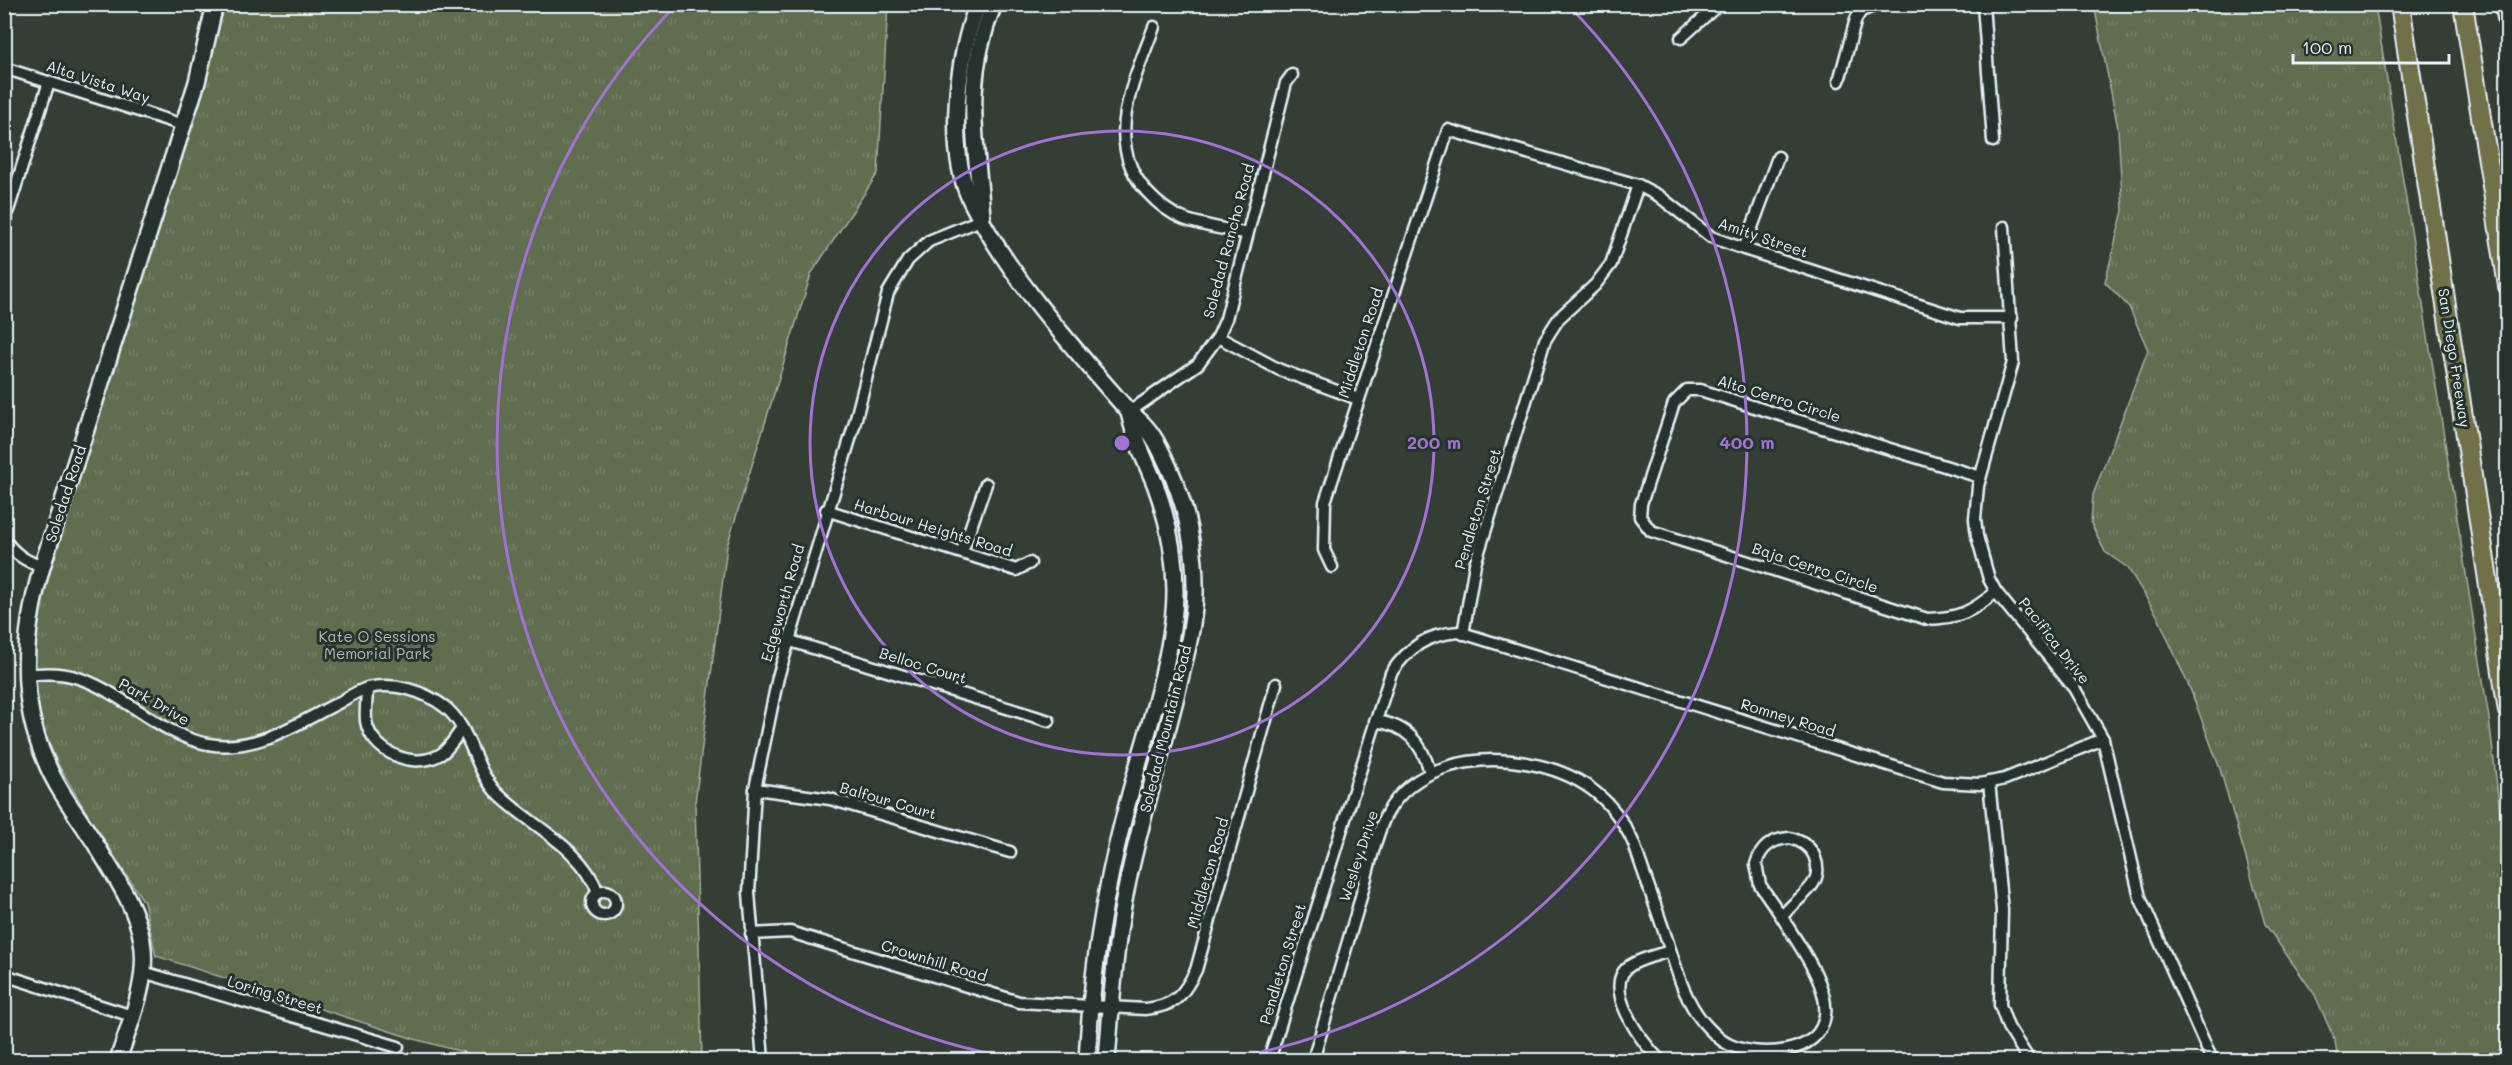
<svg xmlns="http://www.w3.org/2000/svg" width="2512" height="1065" font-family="Mali,sans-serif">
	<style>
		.grass { fill: url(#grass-tufts); stroke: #a4afa4; stroke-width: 1.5 }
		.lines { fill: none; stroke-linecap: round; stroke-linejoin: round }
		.street-casing { stroke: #e8f1f8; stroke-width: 15 }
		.secondary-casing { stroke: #e8f1f8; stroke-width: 20 }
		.highway-casing { stroke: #e8f1f8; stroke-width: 22 }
		.street { stroke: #26332d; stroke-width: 10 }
		.secondary { stroke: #26332d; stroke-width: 15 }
		.highway { stroke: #70704a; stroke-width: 18 }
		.ring { fill: none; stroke: #a171d3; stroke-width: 3 }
		.labels { text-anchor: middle; stroke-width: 6; stroke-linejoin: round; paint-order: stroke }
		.street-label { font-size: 15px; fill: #e8f1f8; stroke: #26332d }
		.park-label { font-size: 15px; fill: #b2bcb4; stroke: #26332d }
		.centre { fill: #a171d3; stroke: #26332d; stroke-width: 3 }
		.ring-label { font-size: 18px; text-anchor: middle; font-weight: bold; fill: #a171d3; stroke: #26332d; stroke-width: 6; stroke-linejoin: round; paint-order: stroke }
	</style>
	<defs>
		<pattern id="grass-tufts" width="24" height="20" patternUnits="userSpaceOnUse" patternTransform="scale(1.5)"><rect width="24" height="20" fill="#606d4f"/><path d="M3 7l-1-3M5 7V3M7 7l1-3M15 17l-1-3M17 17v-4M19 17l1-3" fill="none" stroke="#778269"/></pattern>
	</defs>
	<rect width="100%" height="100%" fill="#343e35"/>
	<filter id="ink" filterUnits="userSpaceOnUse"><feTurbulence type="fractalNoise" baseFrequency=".0167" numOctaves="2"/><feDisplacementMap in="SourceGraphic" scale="12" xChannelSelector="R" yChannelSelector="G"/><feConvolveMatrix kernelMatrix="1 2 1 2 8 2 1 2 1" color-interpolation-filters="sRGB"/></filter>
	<g filter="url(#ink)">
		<!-- grass -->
		<g class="grass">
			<path d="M225,5H888L878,173L811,274L727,546L695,803L702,1060H493L414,1039L156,956L144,902L89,817L59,766L44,732L37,698L35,644L47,576L193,123Z"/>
			<path d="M2094,5H2375L2489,718L2507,874V1060H2338L2335,1041L2315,995L2265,924L2220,769L2191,691L2157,615L2128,568L2105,552L2091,523L2093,495L2148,350L2129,307L2105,282L2123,211L2118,128Z"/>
		</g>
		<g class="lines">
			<!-- street casing -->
			<g class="street-casing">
				<g id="street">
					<path d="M1983,4L1993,141"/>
					<path d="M1154,27C1134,81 1102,142 1147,192C1157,203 1169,213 1184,219C1203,226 1226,229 1247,234"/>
					<path d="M1681,38L1719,4"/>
					<path d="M4,68L183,125"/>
					<path d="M1839,81L1856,19L1861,11L1879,4"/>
					<path d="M4,223L49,82"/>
					<path d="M2004,227L2013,362L1978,486L1975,519L1977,536L1989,579L1996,592L2074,688L2103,739L2140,897L2212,1060"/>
					<path d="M1744,249L1778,157"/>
					<path d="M1218,337L1280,370L1358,399"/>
					<path d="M1129,412L1198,364L1218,337L1226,319L1286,83L1292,75"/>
					<path d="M1980,477L1700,390H1687L1674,403L1641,504L1640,517L1651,531L1927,619C1960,618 1971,612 1996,592"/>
					<path d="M826,510L1016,570L1030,563"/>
					<path d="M4,539C14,554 26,561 42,567"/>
					<path d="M962,552L986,484"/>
					<path d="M1332,567L1324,550L1325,502L1448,130L1638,185L1659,196L1711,237L1744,249L1960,318H2012"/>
					<path d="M1463,634L1475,564L1545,340L1559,318L1595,285L1611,264L1638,185"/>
					<path d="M787,640L1049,721"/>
					<path d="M25,675C41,673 59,672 75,677C121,690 159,735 208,744C255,753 300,722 340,702C348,697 359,690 368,688C395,682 424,691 445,707C471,728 473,767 496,792C529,826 582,846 598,893"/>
					<path d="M367,688C367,698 365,710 366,721C371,752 414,771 441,754C449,749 456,736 462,729"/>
					<path d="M1375,721C1407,725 1422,743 1430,772"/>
					<path d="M1989,782L2002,910L2000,1005L2008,1027L2029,1060"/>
					<path d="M755,789L830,799L1010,852"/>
					<path d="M1790,838C1801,841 1811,846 1815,858C1826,887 1795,897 1782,917L1760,885L1756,864C1761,847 1772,839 1790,838Z"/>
					<circle cx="604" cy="903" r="12"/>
					<path d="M751,934L790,932L1019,1002L1145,1009C1175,1006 1183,996 1196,970L1276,684"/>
					<path d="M143,972L398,1047"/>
					<path d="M4,975L132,1016"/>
					<path d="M763,1060L749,893L755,789L778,677L854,426L888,293L908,260L929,241L983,219"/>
					<path d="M1269,1060L1391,673C1408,648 1427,634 1459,632L1943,782L1980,784L2005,779L2103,739"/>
					<path d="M1313,1060C1327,1011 1342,961 1357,911C1365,885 1374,838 1386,815C1413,765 1475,754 1526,763C1578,772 1613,797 1634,844C1645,877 1657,910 1668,943C1677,971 1684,999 1703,1022C1710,1030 1720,1041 1730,1045C1759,1058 1821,1055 1825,1015C1829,984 1797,943 1782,917"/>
					<path d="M1660,1060C1642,1044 1599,984 1631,965C1642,958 1658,955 1670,951"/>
				</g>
			</g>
			<!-- secondary casing -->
			<g class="secondary-casing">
				<g id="secondary">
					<path d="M978,4C957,54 946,151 971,201C1010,279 1072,346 1129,412C1151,427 1159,446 1170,470C1187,508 1196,552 1195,593C1194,628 1184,662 1176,696C1161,756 1142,815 1129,876C1115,937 1112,998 1107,1060"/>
					<path d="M2503,4L2508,27"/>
					<path d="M982,216C976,137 962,82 994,4"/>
					<path d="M118,1060C130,1023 149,981 142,941C136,906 116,878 98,848C81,820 58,792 46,762C18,698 23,633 42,567L197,82L215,4"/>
					<path d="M1087,1060C1092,972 1103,895 1126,809C1142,745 1175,656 1175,591C1175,554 1168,519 1155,484C1145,460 1134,437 1129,412"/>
				</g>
			</g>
			<!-- highway casing -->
			<g class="highway-casing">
				<g id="highway">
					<path d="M2400,4L2508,711"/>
					<path d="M2463,4L2508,286"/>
				</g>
			</g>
			<!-- street -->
			<use href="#street" class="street"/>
			<!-- secondary -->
			<use href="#secondary" class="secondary"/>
			<!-- highway -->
			<use href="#highway" class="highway"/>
		</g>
	</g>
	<!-- distance rings -->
	<g class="ring">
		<circle cx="1122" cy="443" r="312"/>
		<path d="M1024 1060A625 625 0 0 1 676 5M1568 5A625 625 0 0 1 1220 1060"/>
	</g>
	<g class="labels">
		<!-- street labels -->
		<g class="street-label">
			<text transform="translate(98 82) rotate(18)" y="5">Alta Vista Way</text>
			<text transform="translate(1763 238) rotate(19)" y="5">Amity Street</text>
			<text transform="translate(1229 241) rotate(-75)" y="5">Soledad Rancho Road</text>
			<text transform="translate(1361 343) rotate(-72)" y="5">Middleton Road</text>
			<text transform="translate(2454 358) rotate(81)" y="5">San Diego Freeway</text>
			<text transform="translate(1779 399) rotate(17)" y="5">Alto Cerro Circle</text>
			<text transform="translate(66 494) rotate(-72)" y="5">Soledad Road</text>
			<text transform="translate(1478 509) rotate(-73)" y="5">Pendleton Street</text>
			<text transform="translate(933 528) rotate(17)" y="5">Harbour Heights Road</text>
			<text transform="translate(1815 568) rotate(18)" y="5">Baja Cerro Circle</text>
			<text transform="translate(783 603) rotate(-74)" y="5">Edgeworth Road</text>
			<text transform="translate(2054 641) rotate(52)" y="5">Pacifica Drive</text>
			<text transform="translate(923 666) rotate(17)" y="5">Belloc Court</text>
			<text transform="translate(154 702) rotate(30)" y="5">Park Drive</text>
			<text transform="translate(1788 718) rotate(17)" y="5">Romney Road</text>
			<text transform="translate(1166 729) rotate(-76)" y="5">Soledad Mountain Road</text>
			<text transform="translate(888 801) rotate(16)" y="5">Balfour Court</text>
			<text transform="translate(1359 856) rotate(-72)" y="5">Wesley Drive</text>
			<text transform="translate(1208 873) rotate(-74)" y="5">Middleton Road</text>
			<text transform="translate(934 961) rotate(17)" y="5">Crownhill Road</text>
			<text transform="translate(1283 964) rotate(-73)" y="5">Pendleton Street</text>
			<text transform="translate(275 995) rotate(17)" y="5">Loring Street</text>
		</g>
		<!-- park labels -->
		<g class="park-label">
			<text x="377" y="642">Kate O Sessions<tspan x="377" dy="17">Memorial Park</tspan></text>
		</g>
	</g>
	<circle cx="1122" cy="443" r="9" class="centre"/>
	<g class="ring-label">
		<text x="1434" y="449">200 m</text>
		<text x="1747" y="449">400 m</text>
	</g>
	<!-- margin -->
	<rect width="2512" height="1065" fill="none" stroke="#26332d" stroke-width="24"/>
	<rect x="12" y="12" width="2488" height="1041" fill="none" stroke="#e8f1f8" stroke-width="2" filter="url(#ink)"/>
	<!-- scale -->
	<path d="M2293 54v9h156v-9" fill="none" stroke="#e8f1f8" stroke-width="3"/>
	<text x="2302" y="54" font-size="18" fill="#e8f1f8" stroke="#26332d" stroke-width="4.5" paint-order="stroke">100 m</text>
</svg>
